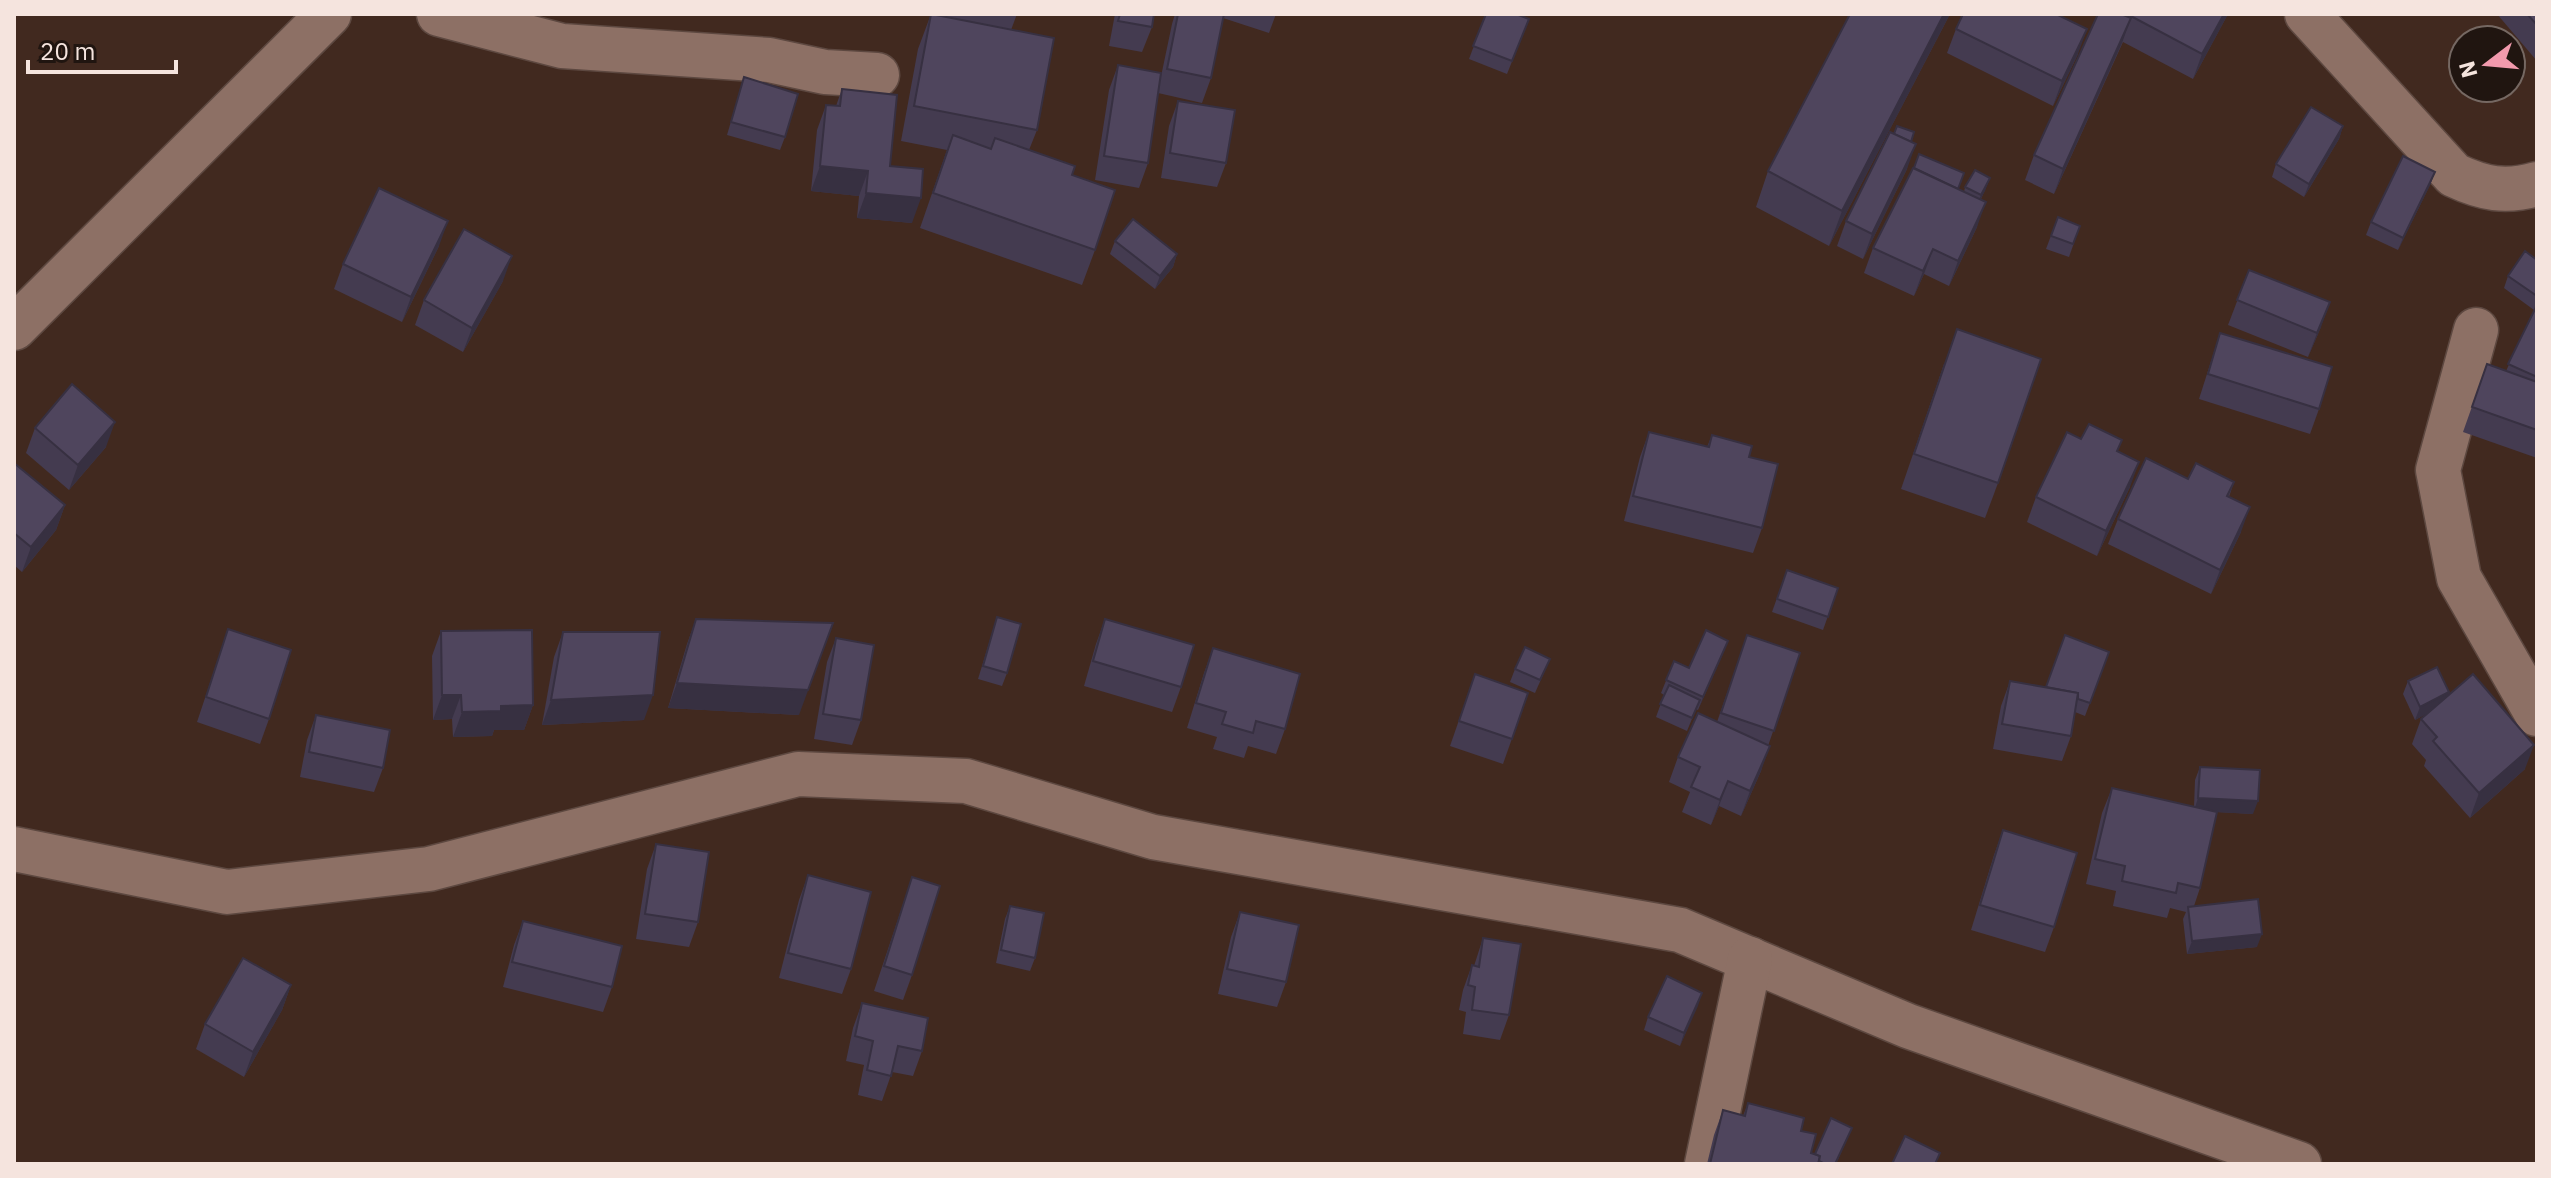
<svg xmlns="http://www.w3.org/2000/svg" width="2551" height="1178" font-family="'IBM Plex Sans',sans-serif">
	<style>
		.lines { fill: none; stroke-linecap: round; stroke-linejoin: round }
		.minor-casing { stroke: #5d4840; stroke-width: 47 }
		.tertiary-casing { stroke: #5d4840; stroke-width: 47 }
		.minor { stroke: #8d7065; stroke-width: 44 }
		.tertiary { stroke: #8d7065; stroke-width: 44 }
		.wall { fill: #443b50 }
		.shaded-wall { fill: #373041 }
		.building { fill: #4f455d; stroke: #373041; stroke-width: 2 }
	</style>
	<rect width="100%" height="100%" fill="#41291f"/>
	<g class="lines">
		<!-- minor casing -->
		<g class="minor-casing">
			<g id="minor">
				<path d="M439,14L562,46L769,60L825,72L877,75"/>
				<path d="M2307,14L2454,175C2484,189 2505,193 2537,184"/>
				<path d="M2476,330L2438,470L2459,578L2537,714"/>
				<path d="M14,849L227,892L429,869L798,774L966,781L1153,837L1680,930L1908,1026L2299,1164"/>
				<path d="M1707,1164L1750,959"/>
			</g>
		</g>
		<!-- tertiary casing -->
		<g class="tertiary-casing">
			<path id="tertiary" d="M14,328L329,14"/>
		</g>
		<!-- minor -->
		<use href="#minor" class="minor"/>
		<!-- tertiary -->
		<use href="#tertiary" class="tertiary"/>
	</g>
	<!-- wall -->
	<g class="wall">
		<path d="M931,14L943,17L944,14H1017L1011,30L1037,130L1029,150L1072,175L1095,250L1082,285L920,228L947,150L901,141L918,49Z"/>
		<path d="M1115,14H1154L1152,27L1142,52L1109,46Z"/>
		<path d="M1175,14H1276L1269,33L1223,18L1211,78L1202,103L1158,93L1148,163L1139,188L1095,180L1109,90L1118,65L1159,86L1172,24Z"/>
		<path d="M1486,14L1529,19L1507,74L1469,59Z"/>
		<path d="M1950,14L1829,246L1756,207L1768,171Z"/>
		<path d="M2098,14H2228L2193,79L2123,42L2054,194L2025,180L2034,155Z"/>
		<path d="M2497,14H2537V61Z"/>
		<path d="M1956,29L2078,54L2053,106L1947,53Z"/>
		<path d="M744,77L785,137L780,150L727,135Z"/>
		<path d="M842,89L890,166L912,223L857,218L859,196L811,191L817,130L826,105L836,106Z"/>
		<path d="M1178,101L1226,163L1217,187L1161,178L1169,126Z"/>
		<path d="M2343,126L2339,139L2304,197L2272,177L2276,164Z"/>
		<path d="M1911,142L1907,169L1863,259L1837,246L1846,221Z"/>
		<path d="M2435,172L2430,185L2398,250L2366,235L2371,222Z"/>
		<path d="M1990,178L1981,199L1977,227L1949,286L1924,274L1914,296L1864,273L1873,248L1958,189L1964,192L1965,187Z"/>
		<path d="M2058,217L2080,226L2069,257L2046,249Z"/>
		<path d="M1115,241L1177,254L1173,267L1155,289L1110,254Z"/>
		<path d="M439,246L402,322L334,289L343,264Z"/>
		<path d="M2537,260V305L2534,310L2504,288L2508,276Z"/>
		<path d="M2249,270L2321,327L2308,357L2228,325Z"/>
		<path d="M503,281L463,352L415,325L424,300Z"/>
		<path d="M2537,305V458L2463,432L2487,364L2506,371Z"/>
		<path d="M2220,333L2319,409L2310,434L2199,399Z"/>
		<path d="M1944,364L1998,483L1985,518L1901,489Z"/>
		<path d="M35,428L106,447L69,490L26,453Z"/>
		<path d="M1649,432L1707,447L1712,435L1749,457L1762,528L1753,553L1624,521L1640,457Z"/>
		<path d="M2081,439L2118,452L2130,487L2097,556L2027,522L2036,497Z"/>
		<path d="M14,463L65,505L56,530L22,572L14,565Z"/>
		<path d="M2188,479L2234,482L2229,497L2241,532L2211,594L2108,544L2118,519Z"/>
		<path d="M1787,570L1838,588L1823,630L1772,612Z"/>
		<path d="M997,617L1007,673L1002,686L978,679Z"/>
		<path d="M696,619L799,715L668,708L687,644Z"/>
		<path d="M1105,619L1181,687L1172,712L1084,686L1096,644Z"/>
		<path d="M228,629L269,719L260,744L197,722Z"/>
		<path d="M441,631L533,705L524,730H494L492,736L453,737L452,719L433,720L432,656Z"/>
		<path d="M563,632L644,720L542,725L554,657Z"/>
		<path d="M1747,635L1800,653L1768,746L1761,771L1741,816L1719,806L1711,825L1682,812L1690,792L1669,782L1678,757L1717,722Z"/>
		<path d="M836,638L861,720L852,745L814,739L827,662Z"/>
		<path d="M1728,641L1698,710L1696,709L1687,731L1656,717L1664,695L1661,693L1674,661L1689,668Z"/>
		<path d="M1213,648L1285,729L1276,754L1248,746L1244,758L1213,749L1217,737L1187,728L1204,673Z"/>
		<path d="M2109,652L2085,716L2075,712L2071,736L2062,761L1993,749L2001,706L2010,681L2046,687Z"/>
		<path d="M1550,659L1535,693L1510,682L1515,669Z"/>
		<path d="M1475,674L1528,693L1503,764L1450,746Z"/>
		<path d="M2408,681L2449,692L2448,696L2525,769L2470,818L2424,766L2426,760L2412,744L2421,719L2426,714L2415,720L2403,694Z"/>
		<path d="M316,715L383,768L374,792L300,777L307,740Z"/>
		<path d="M2200,767L2253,814L2217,812L2200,888L2194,906L2257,947L2187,954L2183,919L2186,912L2170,908L2167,918L2113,906L2116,891L2086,884L2102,813L2112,788L2194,807L2195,780Z"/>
		<path d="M2003,830L2054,927L2045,952L1971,930L1994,855Z"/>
		<path d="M656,844L698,922L689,947L636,939L647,869Z"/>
		<path d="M808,875L851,969L842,994L779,978L799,900Z"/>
		<path d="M912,877V975L903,1000L874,991Z"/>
		<path d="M1010,906L1035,958L1030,971L996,963L1005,919Z"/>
		<path d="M1240,912L1286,982L1277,1007L1218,994L1231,937Z"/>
		<path d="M523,921L612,987L603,1012L503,987L514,945Z"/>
		<path d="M1483,938L1509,1015L1500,1040L1463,1034L1466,1012L1459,1010L1463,990L1472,965L1474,966Z"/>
		<path d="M291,985L282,1010L244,1077L196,1049L205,1024Z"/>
		<path d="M1702,993L1680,1046L1644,1030L1648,1017Z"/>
		<path d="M862,1003L922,1051L913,1076L892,1072L882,1101L858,1095L864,1065L846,1061L853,1028Z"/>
		<path d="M1748,1103L1801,1131L1811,1153L1815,1154L1852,1128L1836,1164H1707L1714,1135L1723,1110L1743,1116Z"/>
	</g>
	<!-- shaded-wall -->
	<g class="shaded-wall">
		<path d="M1944,14H1950L1829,246L1842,211Z"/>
		<path d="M2224,14H2228L2193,79L2202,54Z"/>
		<path d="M2131,18L2122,43L2054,194L2063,169Z"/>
		<path d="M2087,29L2078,54L2053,106L2062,81Z"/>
		<path d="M2343,126L2339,139L2304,197L2309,184Z"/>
		<path d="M1916,144L1907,169L1863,259L1872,234Z"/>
		<path d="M820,166L868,171L859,196L811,191Z"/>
		<path d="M2435,172L2430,185L2398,250L2403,238Z"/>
		<path d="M1990,178L1985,191L1976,208L1981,195Z"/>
		<path d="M866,193L921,198L912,223L857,218Z"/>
		<path d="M1986,202L1977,227L1949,286L1958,261Z"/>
		<path d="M448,221L439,246L402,322L411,297Z"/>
		<path d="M1933,249L1924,274L1914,296L1923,271Z"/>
		<path d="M1177,254L1173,267L1155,289L1160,276Z"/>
		<path d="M512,256L503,281L463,352L472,328Z"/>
		<path d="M2330,302L2321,327L2308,357L2317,333Z"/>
		<path d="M115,422L106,447L69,490L78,465Z"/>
		<path d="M2139,462L2130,487L2097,556L2106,531Z"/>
		<path d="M65,505L56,530L22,572L31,547Z"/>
		<path d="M2250,507L2241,532L2211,594L2220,570Z"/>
		<path d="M833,623L799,715L668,708L677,683Z"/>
		<path d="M1728,641L1723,654L1698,710L1703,697Z"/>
		<path d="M2449,692L2444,705L2415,720L2420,707Z"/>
		<path d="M442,695H461L452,719L433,720Z"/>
		<path d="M653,695L644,720L542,725L551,700Z"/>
		<path d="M533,705L524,730H494L492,736L453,737L462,712L501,706Z"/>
		<path d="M2534,745L2525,769L2470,818L2479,793Z"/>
		<path d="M1770,746L1761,771L1741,816L1750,791Z"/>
		<path d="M1728,781L1719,806L1711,825L1720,800Z"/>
		<path d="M2198,798L2258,801L2253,814L2194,811Z"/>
		<path d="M2262,934L2257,947L2187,954L2192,941Z"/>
		<path d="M291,985L282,1010L244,1077L253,1052Z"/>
		<path d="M1702,993L1698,1006L1680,1046L1684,1033Z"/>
	</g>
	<!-- building -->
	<g class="building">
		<path d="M931,14L1054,38L1037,130L914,106Z"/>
		<path d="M1120,14H1154L1152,27L1118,21Z"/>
		<path d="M1178,14H1224L1211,78L1167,69Z"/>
		<path d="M1486,14H1516L1529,19L1512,61L1473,46Z"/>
		<path d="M1850,14H1944L1842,211L1768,171Z"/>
		<path d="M1963,14H2056L2087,29L2062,81L1956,29Z"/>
		<path d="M2098,14H2121L2131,18L2063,169L2034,155Z"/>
		<path d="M2127,14H2224L2202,54Z"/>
		<path d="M2527,14H2537V25Z"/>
		<path d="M1118,65L1161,73L1148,163L1104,156Z"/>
		<path d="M744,77L798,94L785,137L731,122Z"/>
		<path d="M842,89L897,95L890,166L923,169L921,198L866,193L868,171L820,166L826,105L840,106Z"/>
		<path d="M1178,101L1235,110L1226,163L1170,153Z"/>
		<path d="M2311,107L2343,126L2309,184L2276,164Z"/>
		<path d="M1897,126L1914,132L1911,142L1894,134Z"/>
		<path d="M1890,132L1916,144L1872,234L1846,221Z"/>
		<path d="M953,135L991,149L995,138L1075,166L1072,175L1115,190L1095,250L933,193Z"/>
		<path d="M1919,154L1964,173L1958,189L1914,168Z"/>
		<path d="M2403,156L2435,172L2403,238L2371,222Z"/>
		<path d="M1913,168L1986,202L1958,261L1933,249L1923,271L1873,248Z"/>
		<path d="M1975,170L1990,178L1981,195L1965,187Z"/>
		<path d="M379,188L448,221L411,297L343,264Z"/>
		<path d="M2058,217L2080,226L2073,244L2051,236Z"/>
		<path d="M1133,219L1177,254L1160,276L1115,241Z"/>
		<path d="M464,229L512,256L472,328L424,300Z"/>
		<path d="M2525,251L2537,260V296L2508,276Z"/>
		<path d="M2249,270L2330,302L2317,333L2237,300Z"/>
		<path d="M2537,305V377L2508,364Z"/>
		<path d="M1957,329L2041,359L1998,483L1914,454Z"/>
		<path d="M2220,333L2332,367L2319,409L2208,374Z"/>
		<path d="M2487,364L2537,382V430L2472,407Z"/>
		<path d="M72,384L115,422L78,465L35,428Z"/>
		<path d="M2089,424L2122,440L2117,451L2139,462L2106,531L2036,497L2067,432L2081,439Z"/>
		<path d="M1649,432L1709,447L1712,435L1752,446L1749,457L1778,464L1762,528L1633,496Z"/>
		<path d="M2146,458L2188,479L2196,463L2234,482L2227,496L2250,507L2220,570L2118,519Z"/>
		<path d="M14,463L65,505L31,547L14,533Z"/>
		<path d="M1787,570L1838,588L1828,617L1777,599Z"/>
		<path d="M997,617L1021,624L1007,673L983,666Z"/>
		<path d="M696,619L833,623L808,690L677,683Z"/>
		<path d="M1105,619L1194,645L1181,687L1093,661Z"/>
		<path d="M228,629L291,650L269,719L206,697Z"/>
		<path d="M532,630L533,705L501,706V711L462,712L461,695H442L441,631Z"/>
		<path d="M1706,630L1728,641L1703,697L1666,680L1674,661L1689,668Z"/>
		<path d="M563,632H660L653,695L551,700Z"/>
		<path d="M1747,635L1800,653L1774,731L1721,713Z"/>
		<path d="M2065,635L2109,652L2090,703L2078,699V693L2046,687Z"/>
		<path d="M836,638L874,645L861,720L823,714Z"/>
		<path d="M1525,647L1550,659L1540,680L1515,669Z"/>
		<path d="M1213,648L1300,674L1285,729L1256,721L1253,733L1222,724L1226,712L1196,703Z"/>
		<path d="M2437,667L2449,692L2420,707L2408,681Z"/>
		<path d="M1475,674L1528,693L1512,739L1459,721Z"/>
		<path d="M2473,674L2534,745L2479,793L2433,741L2437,737L2421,719Z"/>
		<path d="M2010,681L2078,693L2071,736L2002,724Z"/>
		<path d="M1669,685L1700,700L1692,718L1660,704Z"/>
		<path d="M1698,713L1770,746L1750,791L1728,781L1720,800L1691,787L1700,767L1678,757Z"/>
		<path d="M316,715L390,730L383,768L309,752Z"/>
		<path d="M2200,767L2260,770L2258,801L2198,798Z"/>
		<path d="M2112,788L2217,812L2200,888L2178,883L2176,893L2122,881L2125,866L2095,859Z"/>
		<path d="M2003,830L2077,853L2054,927L1980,905Z"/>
		<path d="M656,844L709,852L698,922L645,914Z"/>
		<path d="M808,875L871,892L851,969L788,953Z"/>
		<path d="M912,877L940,886L912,975L884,966Z"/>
		<path d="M2258,899L2262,934L2192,941L2188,907Z"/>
		<path d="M1010,906L1044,913L1035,958L1001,950Z"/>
		<path d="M1240,912L1299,925L1286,982L1227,969Z"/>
		<path d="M523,921L622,946L612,987L512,962Z"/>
		<path d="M1483,938L1521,944L1509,1015L1472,1010L1475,987L1468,985L1472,965L1479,967Z"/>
		<path d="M243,958L291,985L253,1052L205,1024Z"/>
		<path d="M1667,976L1702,993L1684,1033L1648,1017Z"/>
		<path d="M862,1003L928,1018L922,1051L898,1046L891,1076L867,1070L873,1041L855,1036Z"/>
		<path d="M1748,1103L1804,1118L1801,1131L1816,1134L1811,1153L1820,1156L1818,1164H1710L1723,1110L1745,1116Z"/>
		<path d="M1831,1118L1852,1128L1835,1164H1825L1819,1161L1820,1156L1815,1154Z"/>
		<path d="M1905,1136L1940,1153L1935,1164H1892Z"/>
	</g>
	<!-- border -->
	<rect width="2551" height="1178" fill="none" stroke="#f5e4de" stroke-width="32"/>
	<!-- north arrow -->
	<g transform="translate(2487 64) rotate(254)"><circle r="38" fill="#201510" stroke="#756862" stroke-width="2"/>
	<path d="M0-6L14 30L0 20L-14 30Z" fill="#f29aad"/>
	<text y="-12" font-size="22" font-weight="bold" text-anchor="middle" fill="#f5e4de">N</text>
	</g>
	<!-- scale -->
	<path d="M28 60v12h148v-12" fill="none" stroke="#f5e4de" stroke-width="4"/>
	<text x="40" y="60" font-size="24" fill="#f5e4de" stroke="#201510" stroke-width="6" paint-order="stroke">20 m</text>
</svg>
